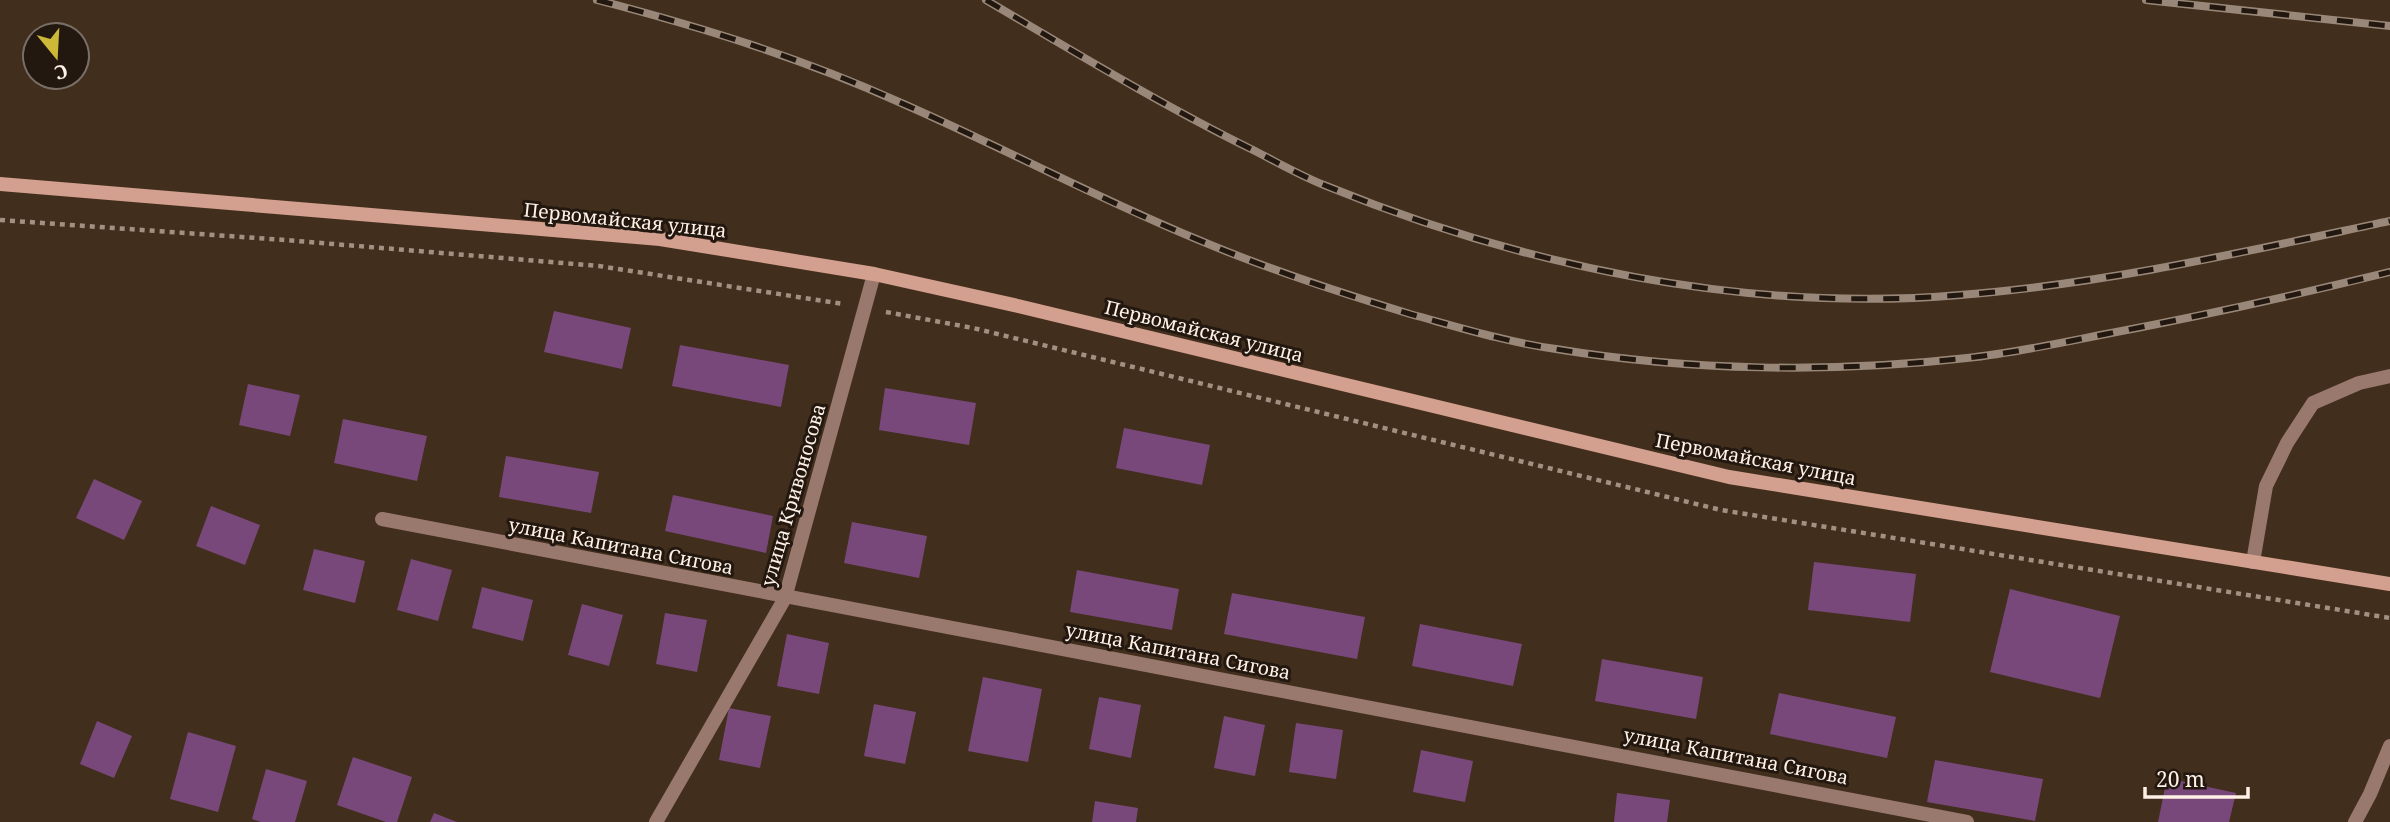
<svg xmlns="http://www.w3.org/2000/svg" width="2390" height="822" font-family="'Noto Serif',serif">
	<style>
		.building { fill: #78487b }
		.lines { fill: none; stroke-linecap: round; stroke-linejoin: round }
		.path { stroke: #a29183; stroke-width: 4.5; stroke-dasharray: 5 5; stroke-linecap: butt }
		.service { stroke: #99786e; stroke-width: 14 }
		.minor { stroke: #99786e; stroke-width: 14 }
		.secondary { stroke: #d39f8f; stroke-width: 14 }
		.rail-casing { stroke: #998879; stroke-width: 8 }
		.rail { stroke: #221810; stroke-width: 5; stroke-dasharray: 16; stroke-linecap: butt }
		.labels { text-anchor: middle; stroke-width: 6; stroke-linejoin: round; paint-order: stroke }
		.street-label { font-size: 19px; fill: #fff1e6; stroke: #221810 }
	</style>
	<rect width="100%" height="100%" fill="#422e1c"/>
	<!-- building -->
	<g class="building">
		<path d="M554,311L631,328L622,369L544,352Z"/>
		<path d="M680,345L789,365L781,407L672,386Z"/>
		<path d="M248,384L300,395L290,436L239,425Z"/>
		<path d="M885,388L976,403L969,445L879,430Z"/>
		<path d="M343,419L427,436L417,481L334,463Z"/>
		<path d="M1124,428L1210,445L1202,485L1116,468Z"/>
		<path d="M506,456L599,472L591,513L499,497Z"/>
		<path d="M94,479L142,501L124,540L76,518Z"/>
		<path d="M673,495L773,516L766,553L665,531Z"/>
		<path d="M211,506L260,525L245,565L196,546Z"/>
		<path d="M852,522L927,536L919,578L844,563Z"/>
		<path d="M314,549L365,561L355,603L303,590Z"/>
		<path d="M411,559L452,570L438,621L397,610Z"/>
		<path d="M1814,562L1916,574L1910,622L1808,610Z"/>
		<path d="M1077,570L1179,589L1172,630L1070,612Z"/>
		<path d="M482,587L533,600L523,641L472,628Z"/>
		<path d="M2010,589L2120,616L2100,698L1990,672Z"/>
		<path d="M1232,593L1365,617L1357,659L1224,634Z"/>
		<path d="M582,604L623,615L609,666L568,655Z"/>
		<path d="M665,613L707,620L697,672L656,664Z"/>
		<path d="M1420,624L1522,644L1513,686L1412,666Z"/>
		<path d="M787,634L829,643L819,694L777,686Z"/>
		<path d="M1602,659L1703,677L1696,719L1595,701Z"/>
		<path d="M983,677L1042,689L1028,762L968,751Z"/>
		<path d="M1779,693L1896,717L1887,758L1770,734Z"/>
		<path d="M1099,697L1141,705L1131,758L1089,749Z"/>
		<path d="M874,704L916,712L905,764L864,756Z"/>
		<path d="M729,708L771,716L760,768L719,760Z"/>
		<path d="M1224,716L1265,725L1255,776L1214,768Z"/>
		<path d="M97,721L132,736L114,778L80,764Z"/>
		<path d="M1296,723L1343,730L1336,779L1289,772Z"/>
		<path d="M188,732L236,746L218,812L170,799Z"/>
		<path d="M1421,750L1473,761L1465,802L1413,792Z"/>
		<path d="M353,757L412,777L397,822H386L337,805Z"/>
		<path d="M1935,760L2043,779L2035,821L1927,802Z"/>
		<path d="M266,769L307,781L295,822H261L252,819Z"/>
		<path d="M2167,778L2236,793L2229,822H2158Z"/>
		<path d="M1617,793L1670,800L1667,822H1614Z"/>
		<path d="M1095,801L1138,808L1136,822H1092Z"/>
		<path d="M434,813L457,822H430Z"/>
	</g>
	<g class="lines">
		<!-- path -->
		<g class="path">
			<path d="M0,220L285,240L599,266L843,304"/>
			<path d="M886,312L973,328L1721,510L2390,618"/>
		</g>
		<!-- service -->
		<path class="service" d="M2253,562L2266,486L2287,443L2313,403L2359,383L2390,376"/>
		<!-- minor -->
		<g class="minor">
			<path d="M382,519C910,622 1439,717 1967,822"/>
			<path d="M656,822L785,598L874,274"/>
			<path d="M2355,822L2370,794L2390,746"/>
		</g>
		<!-- secondary -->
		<path class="secondary" d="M0,184L660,239L874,274L1018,306L1729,477L2390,584"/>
		<!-- rail casing -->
		<g class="rail-casing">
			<g id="rail">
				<path d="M597,0C701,27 802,58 899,102C1002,147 1102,201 1206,243C1273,271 1341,293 1410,314C1458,327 1506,342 1556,349C1689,371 1833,373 1967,358C2014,353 2060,343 2106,334C2201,316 2296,295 2390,272"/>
				<path d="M986,0C1073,51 1160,104 1251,149C1275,161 1299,175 1324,185C1522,266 1745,313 1960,295C2105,284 2248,251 2390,221"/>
				<path d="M2146,0L2390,26"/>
			</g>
		</g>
		<!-- rail -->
		<use href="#rail" class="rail"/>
	</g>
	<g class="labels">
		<!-- street labels -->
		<g class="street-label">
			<text transform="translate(625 220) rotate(6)" y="7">Первомайская улица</text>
			<text transform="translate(1204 331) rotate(14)" y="7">Первомайская улица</text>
			<text transform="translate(1756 459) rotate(11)" y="7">Первомайская улица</text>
			<text transform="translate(793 495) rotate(-74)" y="7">улица Кривоносова</text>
			<text transform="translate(621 546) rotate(11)" y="7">улица Капитана Сигова</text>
			<text transform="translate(1178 651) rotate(11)" y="7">улица Капитана Сигова</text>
			<text transform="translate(1736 756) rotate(11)" y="7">улица Капитана Сигова</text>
		</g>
	</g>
	<!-- north arrow -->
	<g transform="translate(56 56) rotate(162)"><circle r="33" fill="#221810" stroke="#7a6f66" stroke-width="2"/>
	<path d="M0-5L12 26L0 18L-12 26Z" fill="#ceb837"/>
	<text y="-10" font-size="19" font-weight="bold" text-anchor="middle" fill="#fff1e6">С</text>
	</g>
	<!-- scale -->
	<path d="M2145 787v10h103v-10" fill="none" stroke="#fff1e6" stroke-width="3.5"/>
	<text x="2156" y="787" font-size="21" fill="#fff1e6" stroke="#221810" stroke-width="5" paint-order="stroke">20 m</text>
</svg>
